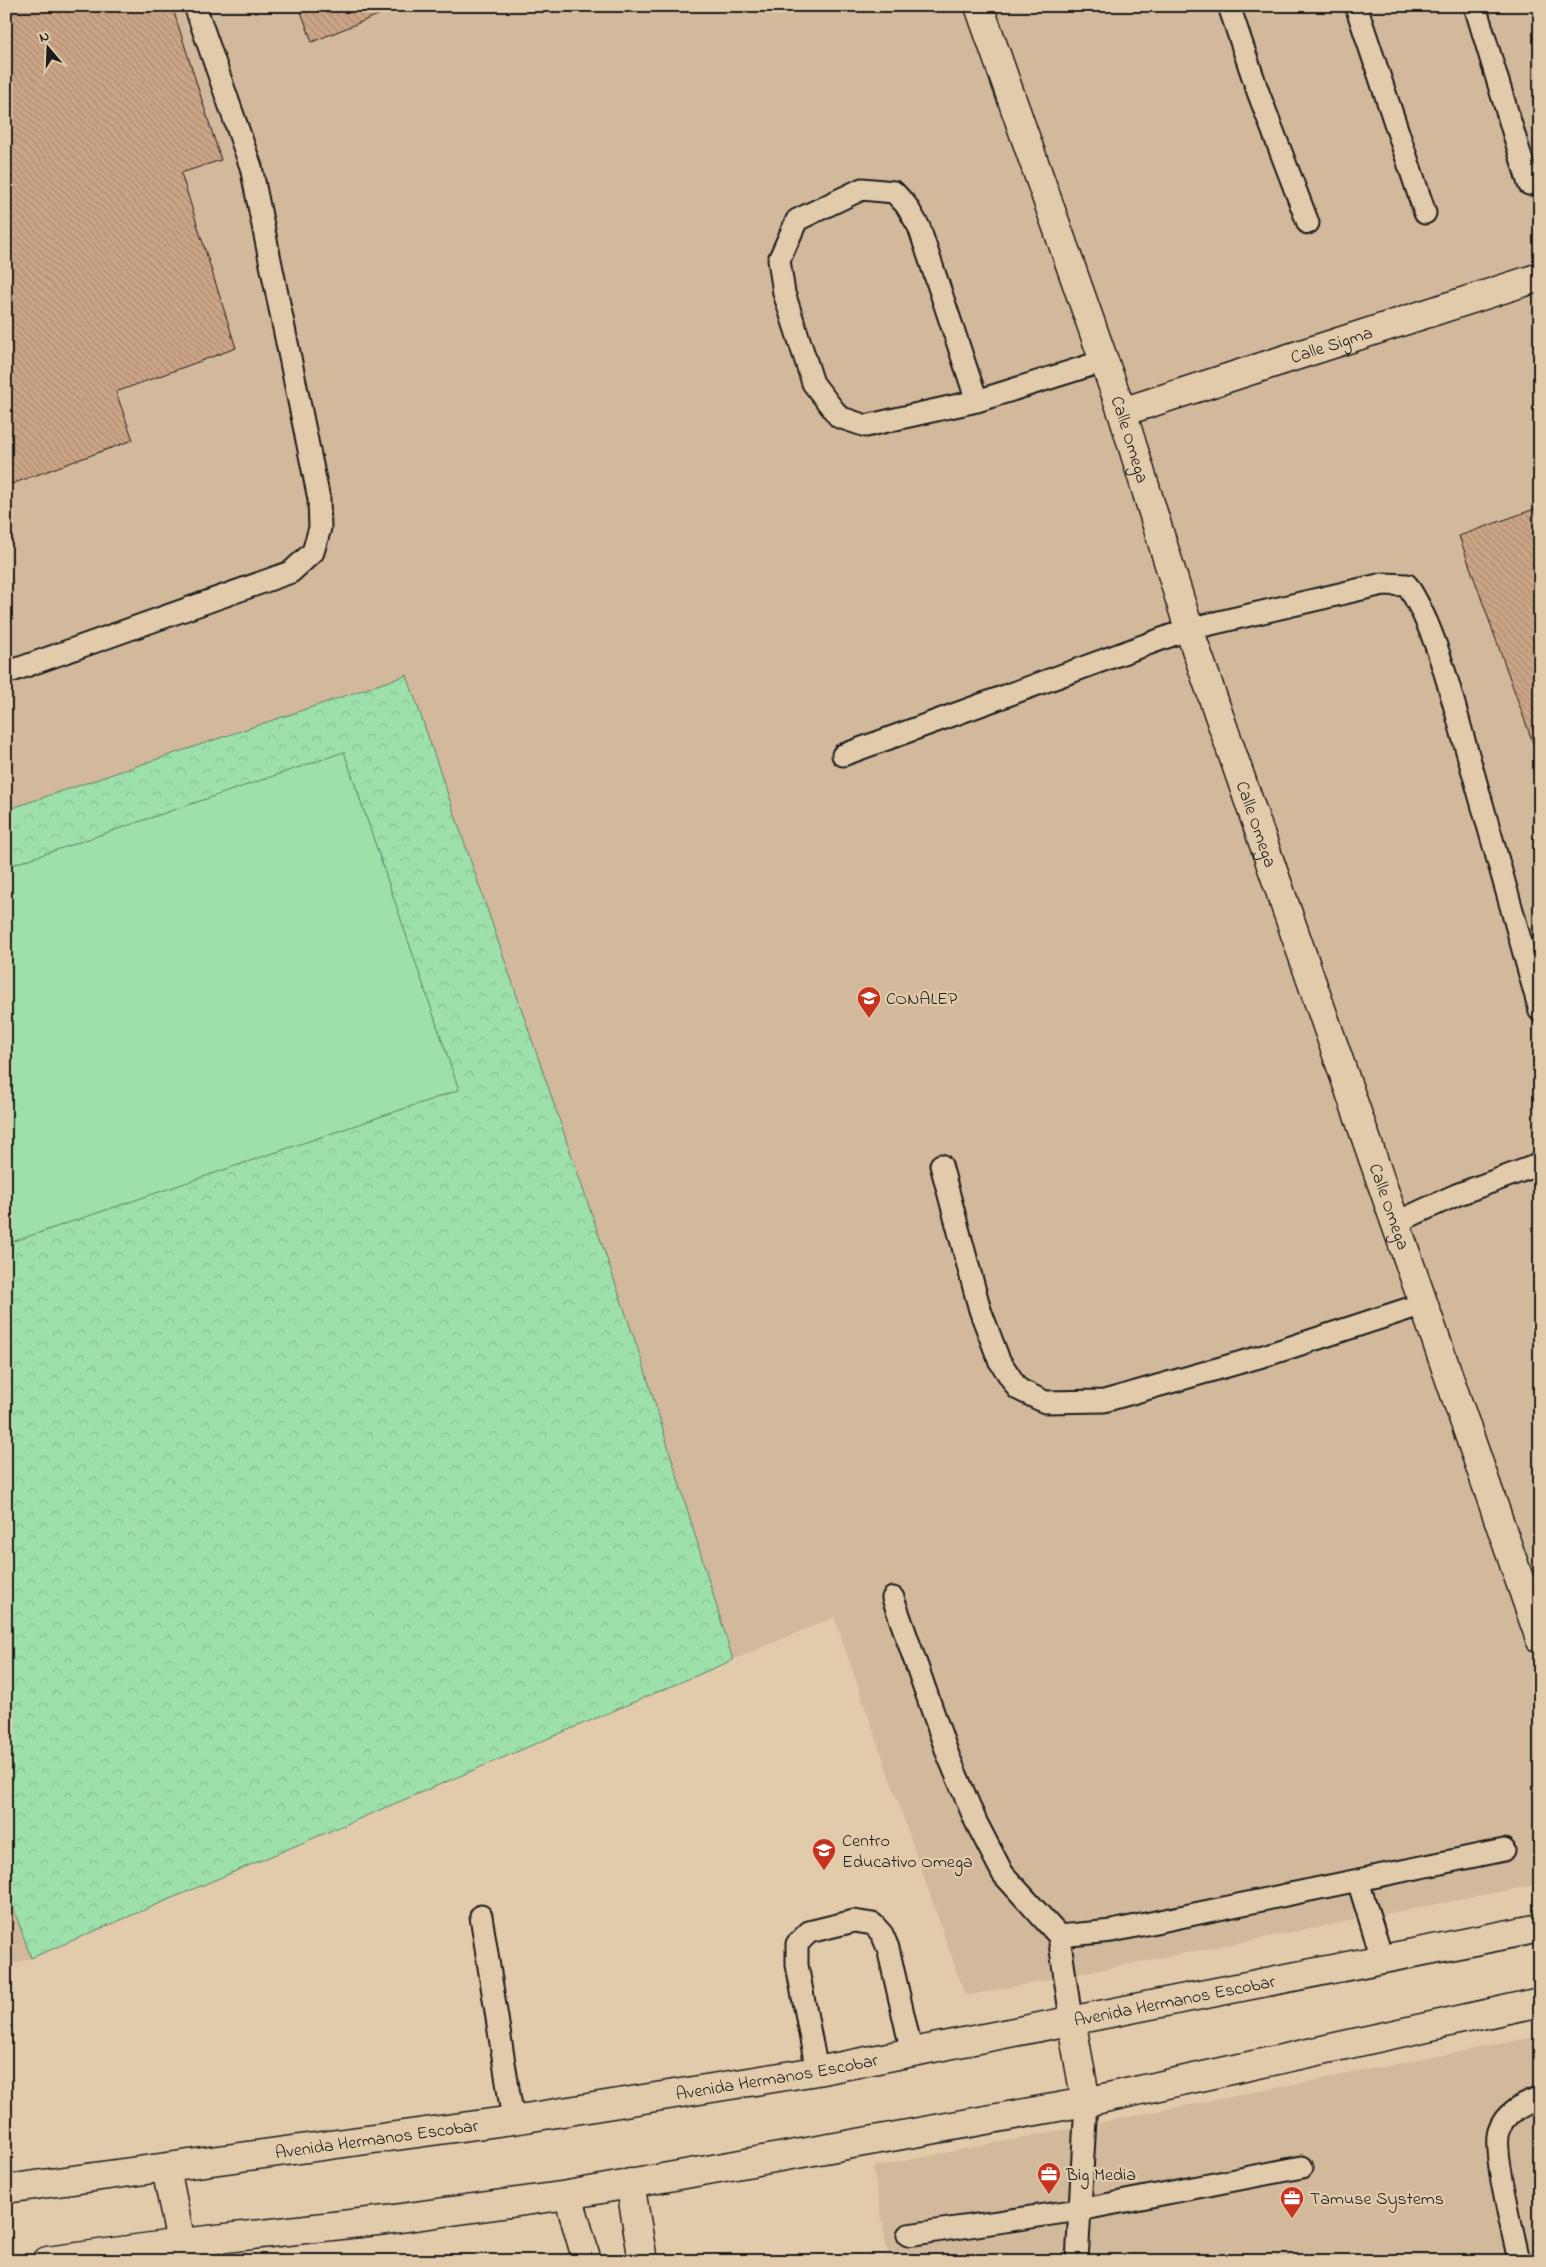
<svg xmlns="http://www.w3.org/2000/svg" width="1546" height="2267" font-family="'Indie Flower',sans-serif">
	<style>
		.built { fill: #d3b99b }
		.park { fill: url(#park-crowns); stroke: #5c7e64 }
		.pitch { fill: #9de0ab; stroke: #5c7e64 }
		.building { fill: url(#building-back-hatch); stroke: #1c1c1c }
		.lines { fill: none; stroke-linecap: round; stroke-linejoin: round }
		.lane-casing { stroke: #1c1c1c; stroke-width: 25 }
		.street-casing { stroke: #1c1c1c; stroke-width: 31 }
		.primary-casing { stroke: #1c1c1c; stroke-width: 31 }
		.lane { stroke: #e2cbab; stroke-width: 21 }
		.street { stroke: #e2cbab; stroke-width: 28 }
		.primary { stroke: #e2cbab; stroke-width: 28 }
		.labels { text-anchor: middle; stroke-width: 4.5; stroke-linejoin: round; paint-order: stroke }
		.street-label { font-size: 18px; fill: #1c1c1c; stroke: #e2cbab }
		.poi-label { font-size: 18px; fill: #1c1c1c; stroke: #e2cbab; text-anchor: start }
	</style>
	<defs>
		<pattern id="park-crowns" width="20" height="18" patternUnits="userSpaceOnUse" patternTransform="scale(1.25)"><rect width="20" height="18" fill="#9de0ab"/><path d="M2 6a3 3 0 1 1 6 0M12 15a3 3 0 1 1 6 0" fill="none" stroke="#87c093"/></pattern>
		<pattern id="building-back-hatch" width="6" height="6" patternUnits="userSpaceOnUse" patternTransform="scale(1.25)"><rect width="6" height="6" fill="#cba585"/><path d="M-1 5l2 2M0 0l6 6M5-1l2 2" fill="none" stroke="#ae8d72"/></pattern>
	</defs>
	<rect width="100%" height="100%" fill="#e2cbab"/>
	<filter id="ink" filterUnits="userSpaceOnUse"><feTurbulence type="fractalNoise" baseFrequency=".02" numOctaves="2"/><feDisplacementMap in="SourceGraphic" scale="10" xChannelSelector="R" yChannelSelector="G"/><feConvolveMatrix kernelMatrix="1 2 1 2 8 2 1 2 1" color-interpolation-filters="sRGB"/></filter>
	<g filter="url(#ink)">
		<!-- built -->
		<g class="built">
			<path d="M6,6H1540V1884L965,1996L834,1617L733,1660L643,1364L407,675L6,810Z"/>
			<path d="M6,1888L31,1958L6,1966Z"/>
			<path d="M1540,2036V2261H889L873,2167Z"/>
		</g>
		<!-- park -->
		<path class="park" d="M407,675L643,1364L733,1660L31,1958L6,1887V810Z"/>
		<!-- pitch -->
		<path class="pitch" d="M344,752L459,1090L6,1244V867Z"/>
		<!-- building -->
		<g class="building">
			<path d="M6,6H172L221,160L181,173L236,348L116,392L133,440L6,486Z"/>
			<path d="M299,6H400L312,42Z"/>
			<path d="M1540,507V763L1459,536Z"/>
		</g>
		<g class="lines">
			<!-- lane casing -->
			<g class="lane-casing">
				<g id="lane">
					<path d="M1229,6L1258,92L1308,223"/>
					<path d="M1356,6L1425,213"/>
					<path d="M1475,6L1529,184"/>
					<path d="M977,401L919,227L906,205L894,192L862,189L797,220L779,260L784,293L813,383L839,417L866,426L900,418L977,401L1104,361"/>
					<path d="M6,673L291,572L313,552L320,528L319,499L251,167L195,6"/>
					<path d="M843,755L1189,629L1383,584L1407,585C1437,630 1452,699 1467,751C1492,838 1516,924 1540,1011"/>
					<path d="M941,1165L980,1310L999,1360L1018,1389L1045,1402L1104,1401L1270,1354L1423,1304"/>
					<path d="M1395,1223L1456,1195L1540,1164"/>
					<path d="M893,1598L948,1755L976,1822L1003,1874L1059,1936"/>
					<path d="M1358,1881L1382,1958"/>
					<path d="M481,1916L513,2120"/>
					<path d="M1071,2019L1059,1936L1112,1931L1504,1850"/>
					<path d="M817,2071L797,1965V1944L809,1932L854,1921L873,1924L882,1934L888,1948L912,2053"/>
					<path d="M908,2235L1079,2210L1302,2167"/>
					<path d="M1077,2261L1086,2102"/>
					<path d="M1519,2261C1514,2235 1492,2152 1499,2131C1505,2112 1523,2105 1540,2098"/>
				</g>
			</g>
			<!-- street casing -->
			<g class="street-casing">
				<g id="street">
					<path id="s1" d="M979,6L1122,412L1189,629L1540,1639"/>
					<path id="s2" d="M1122,412L1540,277"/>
					<path d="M630,2183L643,2261"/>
					<path d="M568,2195L587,2261"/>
				</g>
			</g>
			<!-- primary casing -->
			<g class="primary-casing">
				<g id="primary">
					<path d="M1071,2019L1086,2102"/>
					<path d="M166,2168L181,2243"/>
					<path id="s3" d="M6,2189L513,2120L817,2071L1540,1928"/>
					<path d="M47,2261L181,2243L386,2220L568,2195L1086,2102L1540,2002"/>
				</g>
			</g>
			<!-- lane -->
			<use href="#lane" class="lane"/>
			<!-- street -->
			<use href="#street" class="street"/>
			<!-- primary -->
			<use href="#primary" class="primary"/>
		</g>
	</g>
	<!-- icons -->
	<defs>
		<g id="school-pin" transform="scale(1.25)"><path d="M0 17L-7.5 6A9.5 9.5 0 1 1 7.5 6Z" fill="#c8321e" stroke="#e2cbab"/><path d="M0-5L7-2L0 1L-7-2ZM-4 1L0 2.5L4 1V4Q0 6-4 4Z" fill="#fff"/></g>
		<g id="office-pin" transform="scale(1.25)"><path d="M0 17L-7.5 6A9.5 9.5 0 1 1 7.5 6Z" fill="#c8321e" stroke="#e2cbab"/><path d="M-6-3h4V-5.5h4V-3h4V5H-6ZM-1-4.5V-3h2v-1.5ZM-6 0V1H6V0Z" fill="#fff"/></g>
	</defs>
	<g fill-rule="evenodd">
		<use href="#school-pin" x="869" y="998"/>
		<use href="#school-pin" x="824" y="1850"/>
		<use href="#office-pin" x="1049" y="2174"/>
		<use href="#office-pin" x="1292" y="2198"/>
	</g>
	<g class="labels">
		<!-- street labels -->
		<g class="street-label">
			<text dy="6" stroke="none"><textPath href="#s2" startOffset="220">Calle Sigma</textPath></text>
			<text dy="6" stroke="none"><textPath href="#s1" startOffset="459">Calle Omega</textPath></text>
			<text dy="6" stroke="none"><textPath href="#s1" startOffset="864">Calle Omega</textPath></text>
			<text dy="6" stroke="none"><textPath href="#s1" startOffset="1269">Calle Omega</textPath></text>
			<text dy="6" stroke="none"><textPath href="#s3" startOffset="1184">Avenida Hermanos Escobar</textPath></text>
			<text dy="6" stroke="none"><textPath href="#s3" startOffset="779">Avenida Hermanos Escobar</textPath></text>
			<text dy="6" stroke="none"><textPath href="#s3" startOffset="374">Avenida Hermanos Escobar</textPath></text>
		</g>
		<!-- poi labels -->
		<g class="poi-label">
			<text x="886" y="1004">CONALEP</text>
			<text x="842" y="1846">Centro<tspan x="842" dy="21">Educativo Omega</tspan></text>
			<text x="1066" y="2180">Big Media</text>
			<text x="1310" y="2204">Tamuse Systems</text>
		</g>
	</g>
	<!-- margin -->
	<rect width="1546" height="2267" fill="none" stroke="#e2cbab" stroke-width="25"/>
	<rect x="12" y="12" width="1521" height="2242" fill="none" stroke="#1c1c1c" stroke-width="2" filter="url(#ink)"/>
	<!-- north arrow -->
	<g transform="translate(48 48) rotate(341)" stroke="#e2cbab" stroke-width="4" paint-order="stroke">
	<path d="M0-4L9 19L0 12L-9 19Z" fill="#1c1c1c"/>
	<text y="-8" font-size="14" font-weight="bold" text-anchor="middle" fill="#1c1c1c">N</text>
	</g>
</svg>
